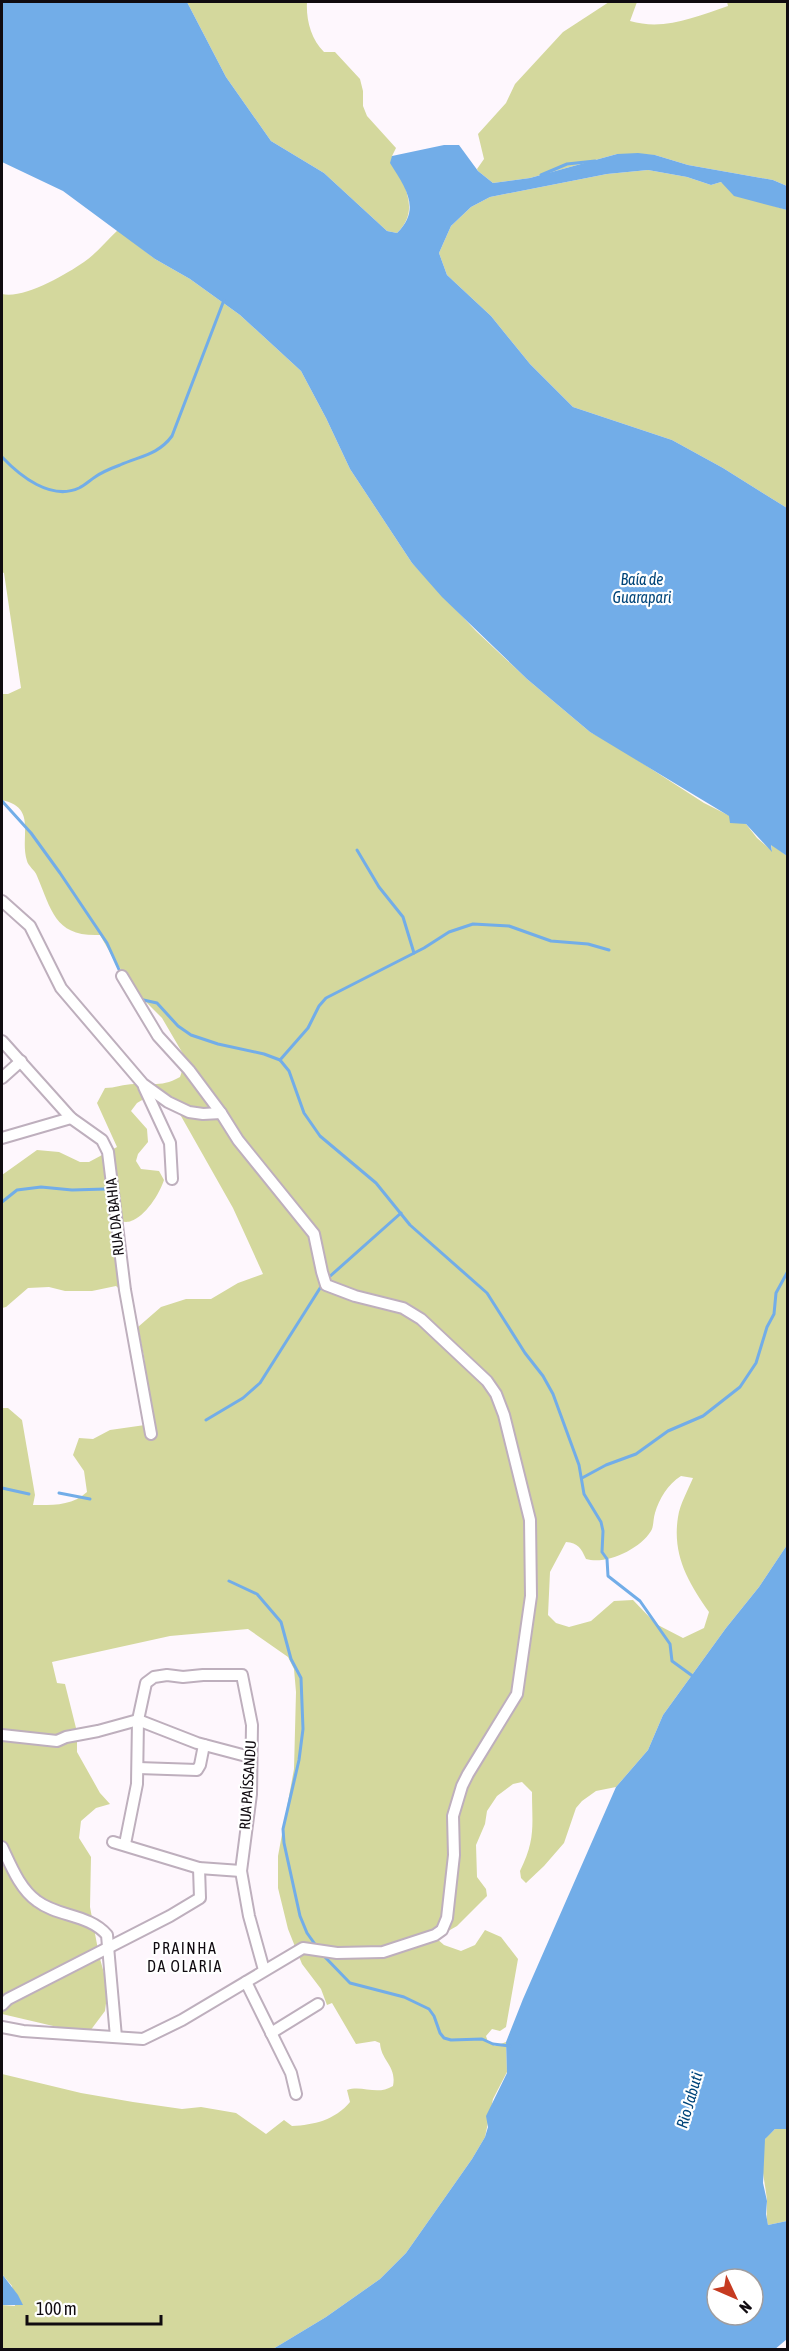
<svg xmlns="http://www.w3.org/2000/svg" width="789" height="2351" font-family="'Asap Condensed',sans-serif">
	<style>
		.green { fill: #d4d89d; fill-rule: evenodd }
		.water { fill: #72ade8; fill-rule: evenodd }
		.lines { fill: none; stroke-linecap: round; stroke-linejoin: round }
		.stream { stroke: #72ade8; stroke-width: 3 }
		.minor-casing { stroke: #beafbd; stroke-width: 14 }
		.minor { stroke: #fff; stroke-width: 10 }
		.labels { text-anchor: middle; stroke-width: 4.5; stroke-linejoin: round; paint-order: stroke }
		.street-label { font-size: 15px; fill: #100b10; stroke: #fff }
		.water-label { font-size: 16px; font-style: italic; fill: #00457a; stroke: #fff }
		.neighbourhood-label { font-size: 16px; letter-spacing: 1.5px; fill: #100b10; stroke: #fff }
	</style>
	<rect width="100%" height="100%" fill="#fef7fd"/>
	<!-- green -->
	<g class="green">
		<path d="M187,2H307C306,20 311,39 324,52H335L360,79L363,91V106L367,116L396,148L392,156C402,183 422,209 397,233L387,231L324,173L271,141L226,77Z"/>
		<path d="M609,2H637L630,21C664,31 695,17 728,6L727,2H787V186L773,180L688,165L655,155L617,154L530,178L493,183L478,171L477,169L484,159L478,134L506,103L515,84L563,32Z"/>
		<path d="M648,170L687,177L711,185L721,182L764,203L787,210V508L723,468L672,440L573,407L530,364L491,316L447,275L439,253L451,226L471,207L490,197L607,174Z"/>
		<path d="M118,230L155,259L190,279L240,315L301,371L326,418L350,469L412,563L476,631L527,679L590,732L611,743L704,803L746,824L757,838L772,851L771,844L787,856V1545L759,1587L726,1628L663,1715L648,1750L616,1787L596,1791L582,1801L576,1808L564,1843L544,1866L526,1883L521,1878L520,1871C536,1839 532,1825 532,1792L522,1782L513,1784L497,1796L487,1811L485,1824L476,1845L477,1877L486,1889L487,1896L457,1926L436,1938L444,1945L461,1951L475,1945L485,1930L501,1937L518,1959L506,2027L500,2031L492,2029L486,2036L488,2042L495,2046L506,2042L507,2072L493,2099L485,2137L472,2159L406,2253L380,2279L326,2317L273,2349H2V2305L15,2306L12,2286L2,2274V2074L81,2093L133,2102L182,2109L201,2107L236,2113L266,2134L284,2120L292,2126C314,2125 335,2120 350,2102L347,2090C363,2085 377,2096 393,2086C397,2066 381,2061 380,2043L375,2041L356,2044L332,2003L327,2005L321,1989L302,1964L288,1929L278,1888V1856L294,1769L296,1692L294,1669L288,1657L248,1629L170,1636L52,1662L57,1683L65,1684L77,1732V1752L100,1793L110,1804L96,1808L81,1821L79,1838L91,1857L90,1907L99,1955L108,1988L105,2011L90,2031L83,2033L2,2014V1408H8L22,1420L35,1495L33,1505C53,1505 72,1506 87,1492L84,1471L73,1455L79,1438L93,1439L110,1430L152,1424L144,1357L138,1327L161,1307L186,1299H211L238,1283L263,1274L233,1208L177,1109L149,1096L137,1103L131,1111L147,1129L148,1142L138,1154L136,1161L141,1169L159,1171L164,1180C160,1193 145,1217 131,1221C127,1223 120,1221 116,1221L124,1293L116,1286L92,1291H65L49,1287L28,1288L6,1307L2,1308V1175L37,1150L59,1152L80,1162H89L117,1147L97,1103L105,1088C115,1088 124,1084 134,1084C154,1083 162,1087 180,1077L186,1059L162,1018L145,1001L116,963L100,935C55,937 52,911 37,876C35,870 28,866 27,861C19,836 38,808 2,800V694H8L21,688L4,573L2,572V294C24,299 65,275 84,262C96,254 107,240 118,230ZM681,1476L693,1478C688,1490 680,1504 678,1517C672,1555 688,1582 709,1612L704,1628L683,1638L656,1624L633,1600L614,1601L591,1621L569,1627L556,1623L548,1615L550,1572L566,1542C578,1543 581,1548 586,1559C606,1565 639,1550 651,1531C654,1526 653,1519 655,1513C659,1499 668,1484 681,1476Z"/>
		<path d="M775,2129H787V2221L768,2225C766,2217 767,2210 767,2201C766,2184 757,2156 765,2139C767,2136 772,2132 775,2129Z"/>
	</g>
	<!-- water -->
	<g class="water">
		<path d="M2,2H187L226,77L271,141L324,173L387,231L397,233C422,209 405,187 390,163L392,156L444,145H459L478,171L493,183L530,178L617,154L638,153L655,155L688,165L773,180L787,186V210L734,196L721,182L711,185L687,177L648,170L607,174L490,197L471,207L451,226L439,253L447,275L491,316L530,364L573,407L672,440L723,468L787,508V856L771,845L772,852L746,824L730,823L729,816L590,732L527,679L442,597L412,563L350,469L326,418L301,371L240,315L190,279L155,259L63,191L2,162Z"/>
		<path d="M787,1545L788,2129H775L765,2139L763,2183L767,2201L766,2214L768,2225L787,2221V2339L774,2350L273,2349L326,2317L380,2279L406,2253L472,2159L485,2137L488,2127L486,2116L507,2073L506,2042L523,1999L616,1787L648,1750L663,1715L726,1628L759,1587ZM717,2279H753V2315H717Z"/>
		<path d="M2,2274L18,2295L23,2305H2Z"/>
	</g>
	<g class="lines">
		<!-- stream -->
		<g class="stream">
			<path d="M541,175L567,164L595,161"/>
			<path d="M2,457C20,476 51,501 79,488C85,485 89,481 95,477C102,472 112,468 120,465C140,456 158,455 172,436L224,300"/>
			<path d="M2,801L31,833L60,873L107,943L121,974"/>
			<path d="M357,850L379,887L403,917L414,953"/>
			<path d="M139,999L157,1003L178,1026L191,1035L218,1044L264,1054L280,1060L289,1071L304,1113L320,1136L376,1183L410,1225L487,1293L525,1353L543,1376L553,1394L579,1465L584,1494L601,1522L603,1531L602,1552L607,1559L608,1576L640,1601L670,1644L672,1661L694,1677"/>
			<path d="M280,1060L308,1028L319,1006L326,998L424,948L449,932L473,924L509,926L551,941L588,944L609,950"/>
			<path d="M2,1202L17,1190L41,1187L72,1190L106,1189"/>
			<path d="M328,1278L401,1213"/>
			<path d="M206,1420L243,1398L260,1383L322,1285"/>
			<path d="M582,1478L606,1465L636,1454L668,1431L703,1416L740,1387L756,1363L767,1327L774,1314L776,1293L788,1271"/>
			<path d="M2,1488L29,1494"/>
			<path d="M59,1493L90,1499"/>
			<path d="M229,1581L257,1594L281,1622L291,1659L301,1678L303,1729L299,1760L283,1829L284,1843L300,1916L307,1933L317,1947"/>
			<path d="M323,1955L350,1983L404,1997L429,2009L434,2016L440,2033L444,2038L451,2040L482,2039L493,2044L510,2046"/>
		</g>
		<!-- minor casing -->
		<g class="minor-casing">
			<g id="minor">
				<path d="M2,901L30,926L61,988L143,1084L168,1102L189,1112L203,1114L221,1113"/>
				<path d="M2,1041L71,1118L102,1140L108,1152L125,1290L151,1434"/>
				<path d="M2,1078L21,1061"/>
				<path d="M144,1087L170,1143L172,1179"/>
				<path d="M2,1138L71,1118"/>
				<path d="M2,1735L57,1741L66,1737L98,1731L138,1720L197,1743L250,1757"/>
				<path d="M138,1768L197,1770L200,1765L204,1745"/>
				<path d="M113,1842L199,1868L241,1871"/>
				<path d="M125,1844L137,1784L138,1720L146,1683L154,1677L167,1675L183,1677L203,1675H242L252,1725L251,1794L241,1871L249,1916L264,1970"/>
				<path d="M2,1847C11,1866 20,1889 37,1901C58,1917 89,1914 107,1935L116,2037"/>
				<path d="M246,1982L291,2073L296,2094"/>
				<path d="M2,2005L8,1999L170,1916L200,1898L199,1868"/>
				<path d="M2,2027L23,2031L143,2039L182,2020L303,1948L337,1953L383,1952L435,1935L442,1930L447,1918L454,1855L453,1816L462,1786L468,1774L517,1694L531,1596L530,1520L504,1415L496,1394L487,1381L421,1319L403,1308L355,1296L326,1285L322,1272L314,1234L238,1140L221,1113L189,1070L158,1036L122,976"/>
				<path d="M271,2033L318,2004"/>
			</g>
		</g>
		<!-- minor -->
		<use href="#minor" class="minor"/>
	</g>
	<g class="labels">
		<!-- street labels -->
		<g class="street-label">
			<text transform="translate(115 1217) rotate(-96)" y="5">RUA DA BAHIA</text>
			<text transform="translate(248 1785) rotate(-86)" y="5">RUA PAÍSSANDU</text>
		</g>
		<!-- water labels -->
		<g class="water-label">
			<text x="642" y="585">Baía de<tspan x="642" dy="18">Guarapari</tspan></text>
			<text transform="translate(689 2100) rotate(-74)" y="6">Rio Jabuti</text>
		</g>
		<!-- neighbourhood labels -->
		<g class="neighbourhood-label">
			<text x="185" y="1954">PRAINHA<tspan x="185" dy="18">DA OLARIA</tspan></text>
		</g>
	</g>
	<!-- border -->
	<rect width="789" height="2351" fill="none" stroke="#100b10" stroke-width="6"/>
	<!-- north arrow -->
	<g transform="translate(735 2297) rotate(134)"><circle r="28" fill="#ffffff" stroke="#9f9d9f" stroke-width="1.5"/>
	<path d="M0-4.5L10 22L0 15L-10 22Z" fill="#c63b21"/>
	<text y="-9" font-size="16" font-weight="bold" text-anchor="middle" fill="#100b10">N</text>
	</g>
	<!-- scale -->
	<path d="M27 2315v9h134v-9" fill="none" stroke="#100b10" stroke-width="3"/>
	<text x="36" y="2315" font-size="18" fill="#100b10" stroke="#ffffff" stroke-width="4.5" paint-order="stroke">100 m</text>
</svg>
